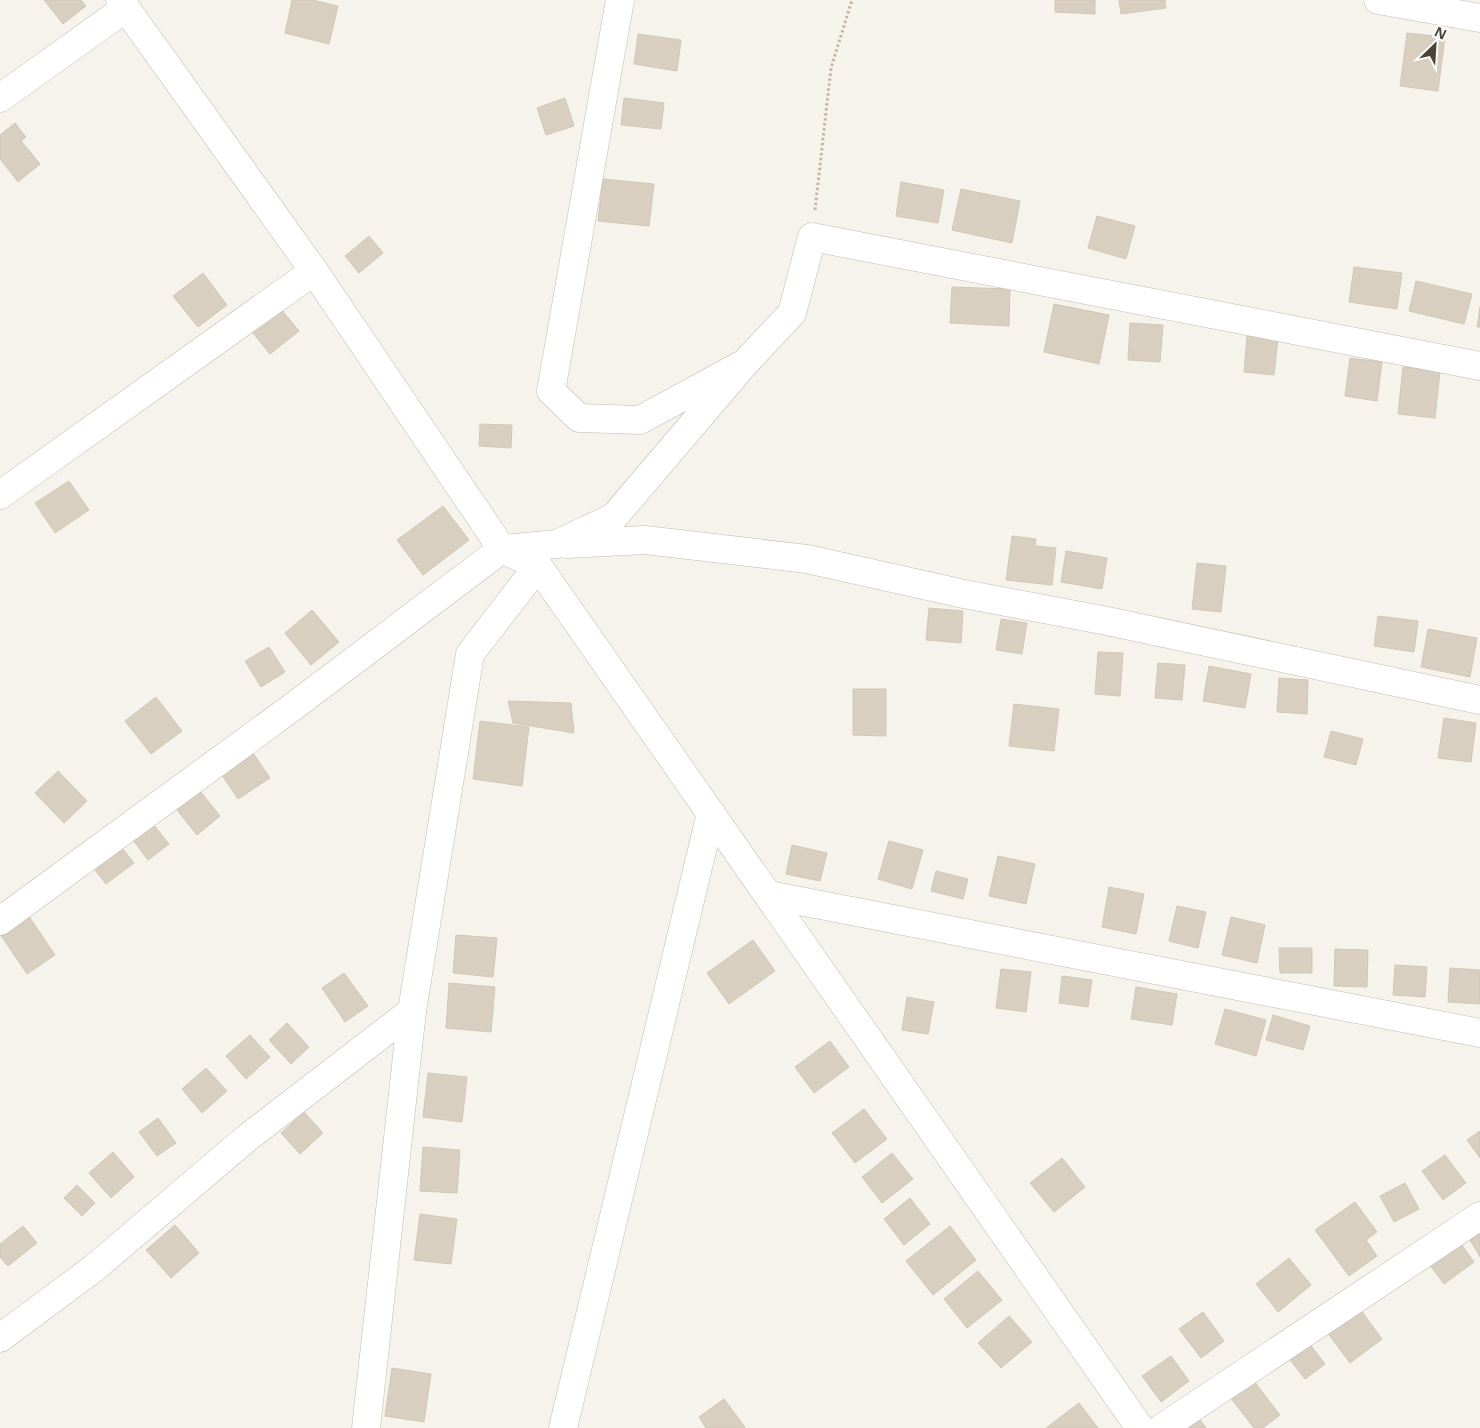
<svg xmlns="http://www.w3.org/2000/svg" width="1480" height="1428" font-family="'Open Sans',sans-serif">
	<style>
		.building { fill: #d8cfc1; stroke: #d3c7b4 }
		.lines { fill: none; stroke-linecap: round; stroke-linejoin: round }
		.minor-casing { stroke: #c2bbae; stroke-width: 29 }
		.path { stroke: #c4b79f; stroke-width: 3; stroke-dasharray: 2.5 2.5; stroke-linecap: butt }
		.minor { stroke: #fff; stroke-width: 28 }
	</style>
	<rect width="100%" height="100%" fill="#f6f3ec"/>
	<!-- building -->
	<g class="building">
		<path d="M44,0H81L86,6L63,24Z"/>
		<path d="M292,0H312L338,6L329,44L285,33Z"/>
		<path d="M1055,0H1095V14L1055,12Z"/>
		<path d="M1119,0H1165L1166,8L1121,14Z"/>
		<path d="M1407,33L1445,37L1438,91L1400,86Z"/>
		<path d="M638,34L681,40L677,71L634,64Z"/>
		<path d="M565,98L574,126L546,135L537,108Z"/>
		<path d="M624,98L664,103L661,129L621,125Z"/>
		<path d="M15,123L26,137L21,141L40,164L18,182L0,159V135Z"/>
		<path d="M603,179L654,184L649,226L598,221Z"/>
		<path d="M901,182L944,190L938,223L896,216Z"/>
		<path d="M961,189L1020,201L1012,243L952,230Z"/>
		<path d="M1097,216L1135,226L1126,259L1088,248Z"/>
		<path d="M369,236L383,253L359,273L345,256Z"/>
		<path d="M1354,267L1402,273L1397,309L1349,302Z"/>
		<path d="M203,273L227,305L198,327L173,296Z"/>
		<path d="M1416,281L1472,294L1464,324L1409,311Z"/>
		<path d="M952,287L1010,289L1009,326L950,323Z"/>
		<path d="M1054,304L1109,315L1099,364L1044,352Z"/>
		<path d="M1480,307V327H1477Z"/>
		<path d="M281,309L299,331L270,354L252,332Z"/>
		<path d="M1130,323L1163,325L1160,362L1128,360Z"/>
		<path d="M1247,336L1278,339L1274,375L1244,372Z"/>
		<path d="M1350,358L1382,362L1377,401L1345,396Z"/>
		<path d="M1403,367L1440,371L1435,418L1398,414Z"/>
		<path d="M480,424L512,425L511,448L479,446Z"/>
		<path d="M69,481L89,510L55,533L35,503Z"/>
		<path d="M443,506L469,540L423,575L397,540Z"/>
		<path d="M1012,536L1036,539L1035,546L1056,548L1052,585L1006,580Z"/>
		<path d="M1066,551L1107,558L1102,589L1061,582Z"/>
		<path d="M1197,563L1226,566L1221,612L1192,609Z"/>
		<path d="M929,608L963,611L961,643L926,640Z"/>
		<path d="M312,610L339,642L311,665L285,633Z"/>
		<path d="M1378,616L1418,621L1414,652L1374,646Z"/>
		<path d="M1001,619L1027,623L1022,654L996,650Z"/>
		<path d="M1428,629L1477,638L1470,677L1421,667Z"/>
		<path d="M269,647L285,672L261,687L245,661Z"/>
		<path d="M1098,652L1123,653L1120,696L1095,694Z"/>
		<path d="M1158,663L1185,665L1182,700L1155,698Z"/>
		<path d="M1209,666L1251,674L1245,708L1203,701Z"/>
		<path d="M1279,678L1308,680L1307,714L1277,712Z"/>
		<path d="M853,689H886V736L853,735Z"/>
		<path d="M156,697L182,731L151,754L125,721Z"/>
		<path d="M508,701L571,703L574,733L513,723Z"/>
		<path d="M1014,704L1059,709L1054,751L1009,746Z"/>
		<path d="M1444,718L1476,723L1471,762L1438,758Z"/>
		<path d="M480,721L529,727L522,786L473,779Z"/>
		<path d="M1331,731L1363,739L1356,765L1324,757Z"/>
		<path d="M253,753L270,778L238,799L222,775Z"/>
		<path d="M58,771L87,801L64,823L35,793Z"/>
		<path d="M196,786L220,816L197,835L173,805Z"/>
		<path d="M153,824L169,844L148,860L133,840Z"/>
		<path d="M889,841L923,850L912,889L878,879Z"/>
		<path d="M118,843L134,863L106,884L91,865Z"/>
		<path d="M792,845L827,853L820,881L786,874Z"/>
		<path d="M998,856L1035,864L1026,904L989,896Z"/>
		<path d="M936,871L968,879L963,899L931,891Z"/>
		<path d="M1109,887L1144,894L1136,934L1102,927Z"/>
		<path d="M1177,906L1206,912L1198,948L1169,941Z"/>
		<path d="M28,915L55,955L27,974L0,934Z"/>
		<path d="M1231,917L1265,925L1257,963L1222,955Z"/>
		<path d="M456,935L497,938L493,977L453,973Z"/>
		<path d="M753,940L775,971L729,1004L707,973Z"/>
		<path d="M1279,948H1312V973H1280Z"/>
		<path d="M1335,949L1368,950L1367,987L1334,986Z"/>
		<path d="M1395,965L1427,967L1425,997L1393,995Z"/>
		<path d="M1450,968L1480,970V1004L1448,1002Z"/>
		<path d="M1001,969L1031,972L1026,1012L996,1008Z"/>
		<path d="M344,973L368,1006L345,1022L322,988Z"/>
		<path d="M1062,976L1092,980L1088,1007L1059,1003Z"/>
		<path d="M449,983L495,987L491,1032L446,1028Z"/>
		<path d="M1136,987L1177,994L1172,1025L1131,1019Z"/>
		<path d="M907,997L934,1002L928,1034L902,1030Z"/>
		<path d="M1225,1009L1266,1020L1256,1056L1215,1044Z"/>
		<path d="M1273,1015L1310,1026L1303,1050L1266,1040Z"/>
		<path d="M287,1023L309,1047L291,1064L269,1040Z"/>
		<path d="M250,1035L270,1057L246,1079L226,1056Z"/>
		<path d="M830,1041L849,1067L814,1093L795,1067Z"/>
		<path d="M206,1068L227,1091L202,1113L182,1089Z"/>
		<path d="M428,1073L467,1077L462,1122L423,1117Z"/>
		<path d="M864,1109L887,1139L855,1163L832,1133Z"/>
		<path d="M304,1112L323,1133L300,1154L281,1133Z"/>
		<path d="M158,1118L176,1143L157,1156L139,1132Z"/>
		<path d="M1480,1131V1158L1467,1140Z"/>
		<path d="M423,1147L460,1150L457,1193L420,1191Z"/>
		<path d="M113,1152L134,1177L111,1198L89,1173Z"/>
		<path d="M892,1153L913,1179L882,1203L862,1177Z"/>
		<path d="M1445,1155L1466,1183L1443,1200L1422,1171Z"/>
		<path d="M1062,1158L1085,1187L1054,1212L1030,1183Z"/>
		<path d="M1405,1183L1419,1209L1394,1222L1380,1196Z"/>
		<path d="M77,1185L95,1203L82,1216L64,1198Z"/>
		<path d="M910,1198L930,1224L904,1245L884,1219Z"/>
		<path d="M1355,1202L1377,1232L1366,1240L1377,1256L1349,1276L1315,1230Z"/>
		<path d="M420,1214L457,1219L451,1264L414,1260Z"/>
		<path d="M175,1225L199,1253L171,1278L146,1250Z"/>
		<path d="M23,1226L37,1243L8,1266L0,1257V1244Z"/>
		<path d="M950,1226L976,1260L933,1295L906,1261Z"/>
		<path d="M1480,1234V1257L1470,1240Z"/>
		<path d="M1459,1241L1474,1262L1444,1284L1429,1264Z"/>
		<path d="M1289,1258L1311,1285L1278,1312L1256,1284Z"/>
		<path d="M978,1271L1002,1300L967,1328L944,1299Z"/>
		<path d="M1360,1309L1382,1339L1350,1363L1327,1332Z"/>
		<path d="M1203,1312L1224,1341L1201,1358L1179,1329Z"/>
		<path d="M1009,1316L1032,1342L1001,1368L978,1343Z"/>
		<path d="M1308,1342L1325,1364L1305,1379L1288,1357Z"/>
		<path d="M1171,1356L1189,1381L1161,1402L1142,1376Z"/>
		<path d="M392,1368L431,1374L424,1422L385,1416Z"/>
		<path d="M1253,1380L1280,1415L1263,1428H1254L1230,1397Z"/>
		<path d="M724,1399L745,1427L743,1428H706L699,1417Z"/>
		<path d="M1079,1403L1098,1428H1046Z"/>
		<path d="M1199,1418L1206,1428H1185Z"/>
	</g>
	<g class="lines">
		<!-- minor casing -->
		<g class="minor-casing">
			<g id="minor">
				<path d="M120,0L314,271L502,549L538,566L1140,1428"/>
				<path d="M1378,0L1480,18"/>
				<path d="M0,98L126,8"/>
				<path d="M745,363L792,313L812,237L1480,366"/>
				<path d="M0,495L314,271"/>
				<path d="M568,544L645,540L807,559L964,594L1107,621L1480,700"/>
				<path d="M769,895L1480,1033"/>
				<path d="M0,921L290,709L502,549L557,544L614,517L745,363L640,420L579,418L551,391L620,0"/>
				<path d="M0,1338L93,1269L247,1138L412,1011"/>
				<path d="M366,1428L412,1011L470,654L538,566"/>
				<path d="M563,1428L711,813"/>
				<path d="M1162,1428L1480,1216"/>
			</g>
		</g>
		<!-- path -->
		<path class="path" d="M815,210L831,68L852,0"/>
		<!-- minor -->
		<use href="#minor" class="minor"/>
	</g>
	<!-- north arrow -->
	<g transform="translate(1435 45) rotate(25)" stroke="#ffffff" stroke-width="4" paint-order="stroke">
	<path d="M0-4L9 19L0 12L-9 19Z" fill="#4b4439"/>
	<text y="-8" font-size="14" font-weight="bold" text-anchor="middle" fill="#4b4439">N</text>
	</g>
</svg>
